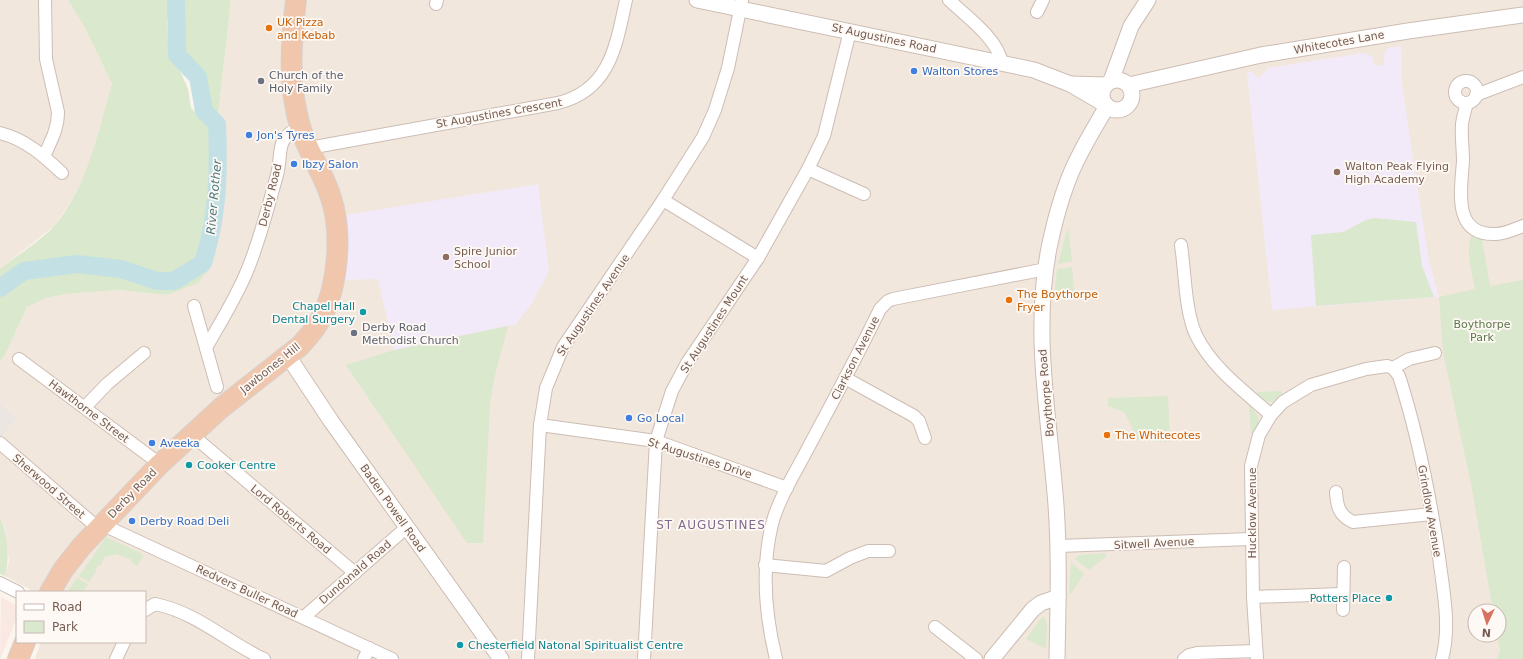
<svg xmlns="http://www.w3.org/2000/svg" width="1523" height="659" font-family="'DejaVu Sans',sans-serif">
	<style>
		.residential { fill: #f2e7dd; fill-rule: evenodd }
		.commercial { fill: #fae8e3 }
		.industrial { fill: #ece6e2 }
		.education { fill: #f2eaf8 }
		.green { fill: #dae8cd }
		.lines { fill: none; stroke-linecap: round; stroke-linejoin: round }
		.river { stroke: #c3e1e4; stroke-width: 18 }
		.minor-casing { stroke: #cdbdb4; stroke-width: 14 }
		.tertiary-casing { stroke: #cdbdb4; stroke-width: 17 }
		.trunk-casing { stroke: #d8d1cf; stroke-width: 22 }
		.minor { stroke: #fff; stroke-width: 12 }
		.tertiary { stroke: #fff; stroke-width: 15 }
		.trunk { stroke: #f0c6ad; stroke-width: 20 }
		.food-dot { fill: #e8710a; stroke: #fef9f4; stroke-width: 1.5 }
		.shop-dot { fill: #3f7fe0; stroke: #fef9f4; stroke-width: 1.5 }
		.worship-dot { fill: #6b7280; stroke: #fef9f4; stroke-width: 1.5 }
		.education-dot { fill: #8d6e63; stroke: #fef9f4; stroke-width: 1.5 }
		.culture-dot { fill: #0f9aa8; stroke: #fef9f4; stroke-width: 1.5 }
		.labels { text-anchor: middle; stroke-width: 3.5; stroke-linejoin: round; paint-order: stroke }
		.food-label { font-size: 11px; fill: #c56008; stroke: #fef9f4; text-anchor: start }
		.street-label { font-size: 11px; fill: #755c52; stroke: #fef9f4 }
		.shop-label { font-size: 11px; fill: #366cbe; stroke: #fef9f4; text-anchor: start }
		.worship-label { font-size: 11px; fill: #5b616d; stroke: #fef9f4; text-anchor: start }
		.education-label { font-size: 11px; fill: #785e54; stroke: #fef9f4; text-anchor: start }
		.culture-label { font-size: 11px; fill: #0d838f; stroke: #fef9f4; text-anchor: end }
		.park-label { font-size: 11px; fill: #5c794b; stroke: #fef9f4 }
		.water-label { font-size: 12px; font-style: italic; fill: #4a7a7f; stroke: #fef9f4 }
		.neighbourhood-label { font-size: 12px; letter-spacing: 1px; fill: #806a90; stroke: #fef9f4 }
	</style>
	<rect width="100%" height="100%" fill="#fbf5ee"/>
	<!-- residential -->
	<g class="residential">
		<path d="M0,0H68L85,28L112,84L88,169L72,200L54,226L0,269Z"/>
		<path d="M231,0H1523V659H35L41,642H145V592H35L5,576L9,561L5,528L0,517V439L18,418L0,403V361L6,353L27,307L46,298L66,294L118,290L167,295L210,268L219,237L225,178L226,124L218,116ZM1475,611H1499V635H1475Z"/>
	</g>
	<!-- commercial -->
	<path class="commercial" d="M1,597L14,604L17,610V617L0,659Z"/>
	<!-- industrial -->
	<path class="industrial" d="M0,403L18,418L0,439Z"/>
	<!-- education -->
	<g class="education">
		<path d="M1401,46L1402,84L1413,158L1429,261L1439,297L1272,310L1247,72H1252L1259,78L1268,68L1363,53L1372,56L1375,66L1384,65V55L1387,48Z"/>
		<path d="M538,184L549,271L532,303L516,324L394,350L378,279L343,280L347,231L345,215Z"/>
	</g>
	<!-- green -->
	<g class="green">
		<path d="M68,0H170L167,23L169,58L181,73L188,89L191,108L207,124L212,127C213,174 212,214 199,260L210,268L198,283L167,295L118,290L66,294L46,298L27,307L6,353L0,361V269C15,257 43,239 55,225C89,184 97,133 112,84L85,28Z"/>
		<path d="M183,0H231L218,116L208,108L203,74L183,54Z"/>
		<path d="M1374,218L1416,222L1422,266L1434,297L1316,306L1311,235L1343,232L1366,220Z"/>
		<path d="M1068,227L1072,261L1058,264Z"/>
		<path d="M1472,234L1482,239L1490,286L1523,280V659H1497L1500,650L1497,635H1499V611H1493L1472,489L1443,352L1439,297L1475,289C1472,272 1465,251 1472,234Z"/>
		<path d="M1072,267L1074,291L1066,297H1054L1057,269Z"/>
		<path d="M508,326L494,379L490,404L483,543H467L346,365L394,350Z"/>
		<path d="M1281,391L1283,395L1272,402L1265,401L1257,395L1258,392Z"/>
		<path d="M1168,396L1170,442L1138,440L1125,413L1108,406V398Z"/>
		<path d="M1249,406H1251L1259,418L1258,426L1253,434L1251,433Z"/>
		<path d="M0,517C8,535 10,557 5,576L0,574Z"/>
		<path d="M106,537L141,553L143,557L137,566L131,562L132,560L117,554L105,557L100,566L98,565L96,569L97,570L89,582L79,576Z"/>
		<path d="M1105,553L1107,556L1089,570L1075,559L1080,555Z"/>
		<path d="M1071,562L1084,574L1070,595L1069,592Z"/>
		<path d="M77,578L88,584L83,592H67Z"/>
		<path d="M1042,617L1045,618L1047,626L1046,649L1026,639Z"/>
	</g>
	<g class="lines">
		<!-- river -->
		<path class="river" d="M0,288L24,271L77,264L121,269L157,281H174L203,263C218,216 219,173 217,124L204,111L198,77L177,55L176,0"/>
		<!-- minor casing -->
		<g class="minor-casing">
			<g id="minor">
				<path d="M949,0C967,17 997,38 1002,63"/>
				<path d="M436,4L437,0"/>
				<path d="M1037,12L1043,0"/>
				<circle cx="1466" cy="92" r="11"/>
				<path d="M1476,95L1523,77"/>
				<path d="M1467,103C1465,110 1463,117 1462,124C1461,136 1463,149 1463,161C1461,190 1452,236 1496,234C1505,234 1515,229 1523,226"/>
				<path d="M0,133C25,139 44,156 62,173"/>
				<path d="M309,148L558,103C610,90 616,46 626,0"/>
				<path d="M44,156C51,141 58,129 58,112L46,59L45,0"/>
				<path d="M808,169L864,194"/>
				<path d="M663,200L758,258"/>
				<path d="M1181,245C1185,271 1185,312 1196,335C1212,368 1244,391 1271,415"/>
				<path d="M194,306L206,348"/>
				<path d="M19,359L160,464"/>
				<path d="M1393,368L1399,376C1418,435 1430,496 1439,557C1443,590 1451,626 1442,659"/>
				<path d="M845,378L914,416L919,421L925,438"/>
				<path d="M217,387L206,348C220,323 236,298 247,271C260,240 268,207 277,175C283,152 274,139 300,127"/>
				<path d="M85,407L107,384L144,353"/>
				<path d="M540,425L656,441L787,488"/>
				<path d="M191,434L355,573"/>
				<path d="M0,443L98,528"/>
				<path d="M1336,492C1337,507 1339,515 1353,522L1432,514"/>
				<path d="M101,524L392,659"/>
				<path d="M1058,546L1251,539"/>
				<path d="M765,565L826,571L850,558L868,551H889"/>
				<path d="M0,583L18,592"/>
				<path d="M1253,597L1342,594"/>
				<path d="M145,610L155,604C196,612 227,642 264,659"/>
				<path d="M1343,610L1344,567"/>
				<path d="M304,617L406,528"/>
				<path d="M935,627L976,659"/>
				<path d="M116,659L124,642"/>
				<path d="M364,659L369,648"/>
				<path d="M528,659L540,425L546,388L563,347L663,200L703,137L715,110L728,68L742,0"/>
				<path d="M644,659L656,441L672,391L687,363L758,258L808,169L824,136L850,31"/>
				<path d="M776,659C765,614 761,569 772,524C779,498 795,473 807,450C832,403 857,357 880,309L888,301L893,299L1046,269"/>
				<path d="M1184,659L1189,655L1197,653L1256,651"/>
				<path d="M1257,659L1253,597L1251,466L1259,435L1271,415L1283,402L1311,385L1366,369L1387,366L1393,368L1409,359L1435,353"/>
			</g>
		</g>
		<!-- tertiary casing -->
		<g class="tertiary-casing">
			<g id="tertiary">
				<path d="M697,0L1034,70L1070,84L1106,105"/>
				<circle cx="1117" cy="95" r="15"/>
				<path d="M1111,81L1131,26L1148,0"/>
				<path d="M1070,84L1106,85"/>
				<path d="M1129,85L1261,55L1408,31L1523,15"/>
				<path d="M288,356L331,421L501,659"/>
				<path d="M992,659L1033,609L1041,603L1058,597"/>
				<path d="M1057,659C1058,604 1060,548 1055,493C1048,410 1033,331 1049,248C1055,219 1066,180 1080,154C1088,138 1098,122 1107,106"/>
			</g>
		</g>
		<!-- trunk casing -->
		<g class="trunk-casing">
			<g id="trunk">
				<path d="M50,592L63,570L81,547L160,464L221,408L300,346C306,339 312,333 317,325C338,293 343,234 331,198C324,173 307,152 300,126C288,86 291,41 296,0"/>
				<path d="M18,659L25,642"/>
			</g>
		</g>
		<!-- minor -->
		<use href="#minor" class="minor"/>
		<!-- tertiary -->
		<use href="#tertiary" class="tertiary"/>
		<!-- trunk -->
		<use href="#trunk" class="trunk"/>
	</g>
	<!-- markers -->
	<g class="food-dot">
		<circle cx="269" cy="28" r="4"/>
		<circle cx="1009" cy="300" r="4"/>
		<circle cx="1107" cy="435" r="4"/>
	</g>
	<g class="shop-dot">
		<circle cx="914" cy="71" r="4"/>
		<circle cx="249" cy="135" r="4"/>
		<circle cx="294" cy="164" r="4"/>
		<circle cx="629" cy="418" r="4"/>
		<circle cx="152" cy="443" r="4"/>
		<circle cx="132" cy="521" r="4"/>
	</g>
	<g class="worship-dot">
		<circle cx="261" cy="81" r="4"/>
		<circle cx="354" cy="333" r="4"/>
	</g>
	<g class="education-dot">
		<circle cx="1337" cy="172" r="4"/>
		<circle cx="446" cy="257" r="4"/>
	</g>
	<g class="culture-dot">
		<circle cx="363" cy="312" r="4"/>
		<circle cx="189" cy="465" r="4"/>
		<circle cx="1389" cy="598" r="4"/>
		<circle cx="460" cy="645" r="4"/>
	</g>
	<g class="labels">
		<!-- food labels -->
		<g class="food-label">
			<text x="277" y="26">UK Pizza<tspan x="277" dy="13">and Kebab</tspan></text>
			<text x="1017" y="298">The Boythorpe<tspan x="1017" dy="13">Fryer</tspan></text>
			<text x="1115" y="439">The Whitecotes</text>
		</g>
		<!-- street labels -->
		<g class="street-label">
			<text transform="translate(884 38) rotate(12)" y="4">St Augustines Road</text>
			<text transform="translate(1339 42) rotate(-10)" y="4">Whitecotes Lane</text>
			<text transform="translate(499 113) rotate(-10)" y="4">St Augustines Crescent</text>
			<text transform="translate(270 195) rotate(-76)" y="4">Derby Road</text>
			<text transform="translate(593 305) rotate(-56)" y="4">St Augustines Avenue</text>
			<text transform="translate(714 324) rotate(-57)" y="4">St Augustines Mount</text>
			<text transform="translate(855 358) rotate(-63)" y="4">Clarkson Avenue</text>
			<text transform="translate(270 368) rotate(-39)" y="4">Jawbones Hill</text>
			<text transform="translate(1046 393) rotate(-95)" y="4">Boythorpe Road</text>
			<text transform="translate(89 411) rotate(37)" y="4">Hawthorne Street</text>
			<text transform="translate(700 458) rotate(18)" y="4">St Augustines Drive</text>
			<text transform="translate(49 486) rotate(41)" y="4">Sherwood Street</text>
			<text transform="translate(132 493) rotate(-46)" y="4">Derby Road</text>
			<text transform="translate(393 508) rotate(55)" y="4">Baden Powell Road</text>
			<text transform="translate(1430 511) rotate(80)" y="4">Grindlow Avenue</text>
			<text transform="translate(1252 513) rotate(-90)" y="4">Hucklow Avenue</text>
			<text transform="translate(291 519) rotate(40)" y="4">Lord Roberts Road</text>
			<text transform="translate(1154 543) rotate(-3)" y="4">Sitwell Avenue</text>
			<text transform="translate(355 572) rotate(-41)" y="4">Dundonald Road</text>
			<text transform="translate(247 591) rotate(25)" y="4">Redvers Buller Road</text>
		</g>
		<!-- shop labels -->
		<g class="shop-label">
			<text x="922" y="75">Walton Stores</text>
			<text x="257" y="139">Jon's Tyres</text>
			<text x="302" y="168">Ibzy Salon</text>
			<text x="637" y="422">Go Local</text>
			<text x="160" y="447">Aveeka</text>
			<text x="140" y="525">Derby Road Deli</text>
		</g>
		<!-- worship labels -->
		<g class="worship-label">
			<text x="269" y="79">Church of the<tspan x="269" dy="13">Holy Family</tspan></text>
			<text x="362" y="331">Derby Road<tspan x="362" dy="13">Methodist Church</tspan></text>
		</g>
		<!-- education labels -->
		<g class="education-label">
			<text x="1345" y="170">Walton Peak Flying<tspan x="1345" dy="13">High Academy</tspan></text>
			<text x="454" y="255">Spire Junior<tspan x="454" dy="13">School</tspan></text>
		</g>
		<!-- culture labels -->
		<g class="culture-label">
			<text x="355" y="310">Chapel Hall<tspan x="355" dy="13">Dental Surgery</tspan></text>
			<text x="197" y="469" text-anchor="start">Cooker Centre</text>
			<text x="1381" y="602">Potters Place</text>
			<text x="468" y="649" text-anchor="start">Chesterfield Natonal Spiritualist Centre</text>
		</g>
		<!-- park labels -->
		<g class="park-label">
			<text x="1482" y="328">Boythorpe<tspan x="1482" dy="13">Park</tspan></text>
		</g>
		<!-- water labels -->
		<g class="water-label">
			<text transform="translate(214 197) rotate(-85)" y="4">River Rother</text>
		</g>
		<!-- neighbourhood labels -->
		<g class="neighbourhood-label">
			<text x="711" y="529">ST AUGUSTINES</text>
		</g>
	</g>
	<!-- legend -->
	<rect x="16" y="591" width="130" height="52" fill="#fef9f4" stroke="#c7bab3"/>
	<rect x="24" y="604" width="20" height="6" fill="#ffffff" stroke="#c7bab3"/>
	<text x="52" y="611" font-size="12" fill="#755c52">Road</text>
	<rect x="24" y="621" width="20" height="12" fill="#dae8cd" stroke="#c7bab3"/>
	<text x="52" y="631" font-size="12" fill="#755c52">Park</text>
	<!-- north arrow -->
	<g transform="translate(1487 623) rotate(184)"><circle r="19" fill="#fef9f4" stroke="#c7bab3"/>
	<path d="M0-3L7 15L0 10L-7 15Z" fill="#d77261"/>
	<text y="-6" font-size="11" font-weight="bold" text-anchor="middle" fill="#755c52">N</text>
	</g>
</svg>
